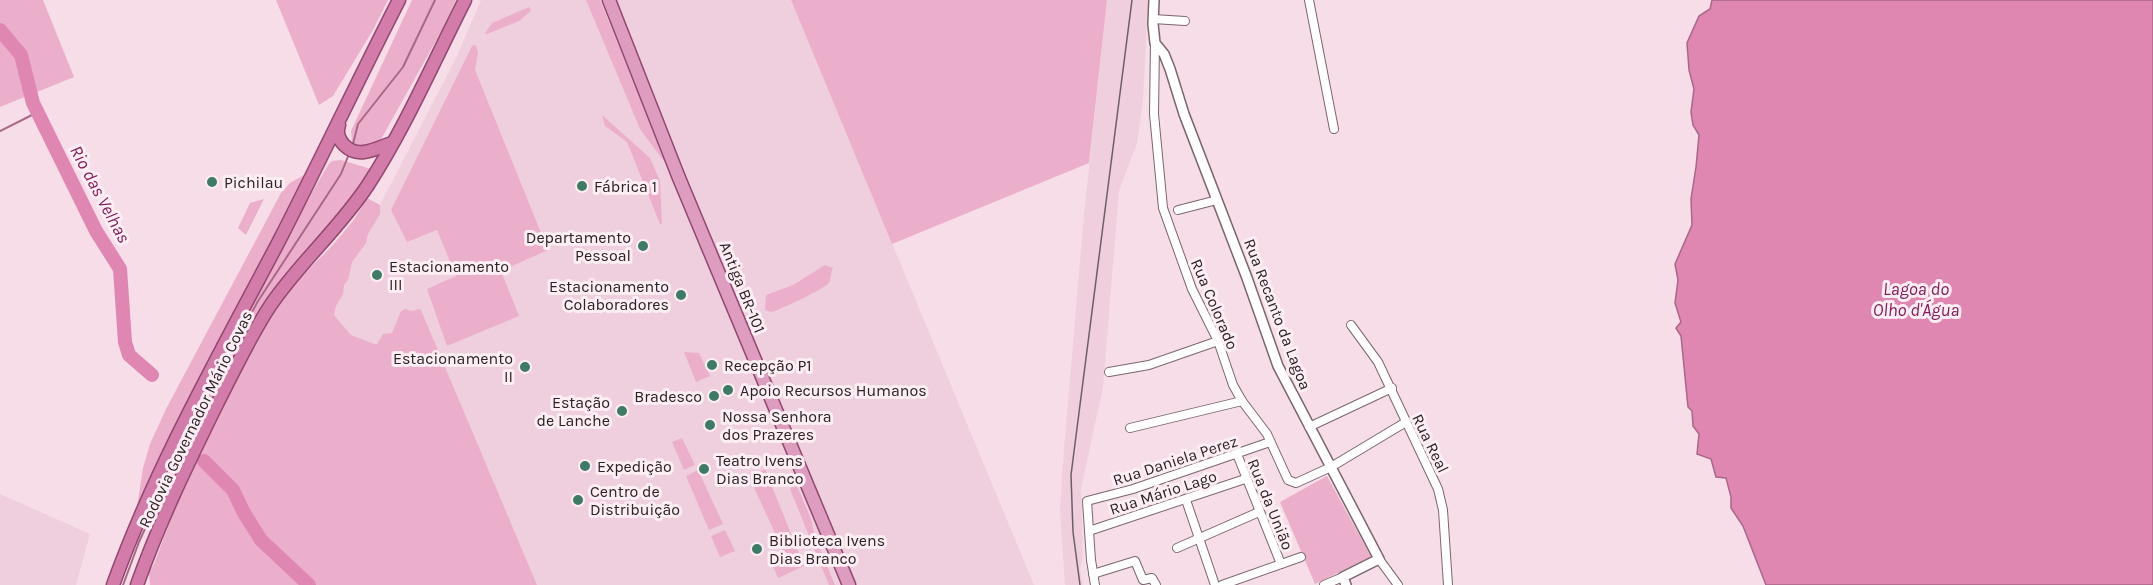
<svg xmlns="http://www.w3.org/2000/svg" width="2153" height="585" font-family="Karla,sans-serif">
	<style>
		.built { fill: #efcfdd }
		.green { fill: #ecafcb }
		.water { fill: #df86b1; stroke: #a96887; stroke-width: 1.5 }
		.lines { fill: none; stroke-linecap: round; stroke-linejoin: round }
		.stream { stroke: #a96887; stroke-width: 2 }
		.river { stroke: #df86b1; stroke-width: 14 }
		.minor-casing { stroke: #7b666f; stroke-width: 10 }
		.tertiary-casing { stroke: #7b666f; stroke-width: 12 }
		.primary-casing { stroke: #91486e; stroke-width: 15 }
		.trunk-casing { stroke: #91486e; stroke-width: 15 }
		.minor { stroke: #fff; stroke-width: 8 }
		.tertiary { stroke: #fff; stroke-width: 9 }
		.primary { stroke: #de9dbf; stroke-width: 12 }
		.trunk { stroke: #d37caa; stroke-width: 12 }
		.tram { stroke: #6c5e65; stroke-width: 1.5 }
		.poi-dot { fill: #3d7b66; stroke: #fdeef4; stroke-width: 2 }
		.labels { text-anchor: middle; stroke-width: 6; stroke-linejoin: round; paint-order: stroke }
		.poi-label { font-size: 16px; fill: #2b2226; stroke: #fdeef4; text-anchor: start }
		.street-label { font-size: 16px; fill: #2b2226; stroke: #fdeef4 }
		.water-label { font-size: 18px; font-style: italic; fill: #841c59; stroke: #fdeef4 }
	</style>
	<rect width="100%" height="100%" fill="#f6dde8"/>
	<!-- built -->
	<g class="built">
		<path d="M481,0H791L1034,585H524L291,308L374,202L380,205L457,56Z"/>
		<path d="M1107,0H1148L1143,100L1137,143L1119,191L1103,387L1081,489L1083,556L1080,569L1083,585H1065L1060,510L1064,448L1084,215Z"/>
		<path d="M0,494L90,534L76,585H0Z"/>
	</g>
	<!-- green -->
	<g class="green">
		<path d="M0,0H43L74,77L0,107Z"/>
		<path d="M276,0H388L373,30L333,96L319,105Z"/>
		<path d="M412,0H456L442,30L380,141L367,148L357,146L352,142L351,131Z"/>
		<path d="M586,0H600L665,160H663L640,129Z"/>
		<path d="M791,0H1107L1089,163L892,244Z"/>
		<path d="M529,7L531,11L519,21L487,34L485,33L492,23Z"/>
		<path d="M476,45L478,53L475,70L548,250L501,271L519,316L447,346L427,289L456,276L437,230L407,242L391,210L472,46Z"/>
		<path d="M602,115L650,158L660,181L662,224H660L627,142L605,126Z"/>
		<path d="M341,160L371,169L335,221L287,274L247,334L158,510L157,507C211,392 263,275 328,165L332,161Z"/>
		<path d="M306,174L137,507L143,468L150,444L166,409L281,193L290,183Z"/>
		<path d="M367,198L380,205V214L368,234L366,243L352,262L348,280L344,285L343,294L336,306L334,315L351,335L374,344H377L383,334L392,333L401,311L405,309L412,311L419,309L421,310L537,585H150L149,572L154,564L177,503L228,397L273,312L299,279L331,247L353,221Z"/>
		<path d="M264,199L246,235L238,228L250,203Z"/>
		<path d="M825,265L833,268C831,272 831,279 829,283C826,288 780,310 771,312L765,310L766,295L793,285Z"/>
		<path d="M684,352L699,353L710,376L696,382Z"/>
		<path d="M682,438L695,465L684,470L672,442Z"/>
		<path d="M765,469L804,566L778,578L773,566L787,559L749,477Z"/>
		<path d="M698,470L723,524L709,530L686,476Z"/>
		<path d="M1327,476L1371,557L1315,584L1280,502Z"/>
		<path d="M797,486L811,519L815,537L835,585H829L790,489L792,487Z"/>
		<path d="M725,530L735,551L720,557L711,536Z"/>
	</g>
	<!-- water -->
	<path class="water" d="M1712,0H2153V585H1766L1743,526L1731,508V497L1726,478L1716,477L1711,459L1697,454L1699,434L1693,426L1692,411L1688,407L1681,336L1676,328L1681,322L1675,303L1678,280L1675,264L1692,225L1691,199L1696,167L1699,135L1693,125L1691,112L1694,89L1689,70L1687,43L1699,16L1710,9Z"/>
	<g class="lines">
		<!-- stream -->
		<g class="stream">
			<path d="M0,131L38,112"/>
			<path d="M353,144L358,124L403,67L435,0"/>
			<path d="M123,585L139,542L179,453L226,361L258,301L341,174L349,154"/>
		</g>
		<!-- river -->
		<g class="river">
			<path d="M0,30L21,55L33,103L96,231L120,269L125,342L129,355L152,375"/>
			<path d="M204,461L233,490L244,513L261,540L309,585"/>
		</g>
		<!-- minor casing -->
		<g class="minor-casing">
			<g id="minor">
				<path d="M1309,0L1334,129"/>
				<path d="M1153,19L1185,21"/>
				<path d="M1155,43L1154,114L1163,208L1192,289L1218,341L1233,385L1242,401L1267,434L1288,480L1296,483L1331,467L1406,422"/>
				<path d="M1178,210L1217,200"/>
				<path d="M1351,325L1378,362L1438,489L1443,510L1448,585"/>
				<path d="M1109,372L1149,365L1218,341"/>
				<path d="M1309,427L1392,388"/>
				<path d="M1130,428L1242,401"/>
				<path d="M1237,454L1281,564"/>
				<path d="M1186,500L1215,585"/>
				<path d="M1089,531L1245,479"/>
				<path d="M1177,548L1259,512"/>
				<path d="M1379,559L1398,585"/>
				<path d="M1093,574L1135,561L1143,580L1152,578L1156,585"/>
				<path d="M1095,585L1091,560L1087,501L1133,489L1270,442"/>
				<path d="M1222,585L1301,557"/>
				<path d="M1324,585L1343,577"/>
			</g>
		</g>
		<!-- tertiary casing -->
		<g class="tertiary-casing">
			<path id="tertiary" d="M1154,0L1153,24L1155,43L1164,54L1170,69L1184,114L1247,278L1278,366L1379,559L1343,577L1346,585"/>
		</g>
		<!-- primary casing -->
		<g class="primary-casing">
			<path id="primary" d="M609,0L679,178L849,585"/>
		</g>
		<!-- trunk casing -->
		<g class="trunk-casing">
			<g id="trunk">
				<path d="M339,125C334,140 349,154 364,152C373,151 383,146 392,143"/>
				<path d="M113,585C156,466 220,353 279,241C320,161 358,80 399,0"/>
				<path d="M137,585C159,523 187,465 216,406C233,373 249,338 270,306C299,263 339,229 368,185C405,128 434,61 465,0"/>
			</g>
		</g>
		<!-- minor -->
		<use href="#minor" class="minor"/>
		<!-- tertiary -->
		<use href="#tertiary" class="tertiary"/>
		<!-- primary -->
		<use href="#primary" class="primary"/>
		<!-- trunk -->
		<use href="#trunk" class="trunk"/>
		<!-- tram -->
		<path class="tram" d="M1080,585L1073,532L1071,475L1132,0"/>
	</g>
	<!-- markers -->
	<g class="poi-dot">
		<circle cx="212" cy="182" r="6"/>
		<circle cx="582" cy="186" r="6"/>
		<circle cx="643" cy="246" r="6"/>
		<circle cx="377" cy="275" r="6"/>
		<circle cx="681" cy="295" r="6"/>
		<circle cx="712" cy="365" r="6"/>
		<circle cx="525" cy="367" r="6"/>
		<circle cx="728" cy="390" r="6"/>
		<circle cx="714" cy="396" r="6"/>
		<circle cx="622" cy="411" r="6"/>
		<circle cx="710" cy="425" r="6"/>
		<circle cx="585" cy="466" r="6"/>
		<circle cx="704" cy="469" r="6"/>
		<circle cx="578" cy="500" r="6"/>
		<circle cx="757" cy="549" r="6"/>
	</g>
	<g class="labels">
		<!-- poi labels -->
		<g class="poi-label">
			<text x="224" y="188">Pichilau</text>
			<text x="594" y="192">Fábrica 1</text>
			<text x="631" y="243" text-anchor="end">Departamento<tspan x="631" dy="18">Pessoal</tspan></text>
			<text x="389" y="272">Estacionamento<tspan x="389" dy="18">III</tspan></text>
			<text x="669" y="292" text-anchor="end">Estacionamento<tspan x="669" dy="18">Colaboradores</tspan></text>
			<text x="513" y="364" text-anchor="end">Estacionamento<tspan x="513" dy="18">II</tspan></text>
			<text x="724" y="371">Recepção P1</text>
			<text x="740" y="396">Apoio Recursos Humanos</text>
			<text x="702" y="402" text-anchor="end">Bradesco</text>
			<text x="610" y="408" text-anchor="end">Estação<tspan x="610" dy="18">de Lanche</tspan></text>
			<text x="722" y="422">Nossa Senhora<tspan x="722" dy="18">dos Prazeres</tspan></text>
			<text x="716" y="466">Teatro Ivens<tspan x="716" dy="18">Dias Branco</tspan></text>
			<text x="597" y="472">Expedição</text>
			<text x="590" y="497">Centro de<tspan x="590" dy="18">Distribuição</tspan></text>
			<text x="769" y="546">Biblioteca Ivens<tspan x="769" dy="18">Dias Branco</tspan></text>
		</g>
		<!-- street labels -->
		<g class="street-label">
			<text transform="translate(743 287) rotate(68)" y="6">Antiga BR-101</text>
			<text transform="translate(1215 304) rotate(67)" y="6">Rua Colorado</text>
			<text transform="translate(1278 314) rotate(69)" y="6">Rua Recanto da Lagoa</text>
			<text transform="translate(195 419) rotate(-64)" y="6">Rodovia Governador Mário Covas</text>
			<text transform="translate(1431 443) rotate(64)" y="6">Rua Real</text>
			<text transform="translate(1175 460) rotate(-18)" y="6">Rua Daniela Perez</text>
			<text transform="translate(1163 492) rotate(-18)" y="6">Rua Mário Lago</text>
			<text transform="translate(1271 504) rotate(68)" y="6">Rua da União</text>
		</g>
		<!-- water labels -->
		<g class="water-label">
			<text transform="translate(100 194) rotate(62)" y="6">Rio das Velhas</text>
			<text x="1916" y="295">Lagoa do<tspan x="1916" dy="21">Olho d'Água</tspan></text>
		</g>
	</g>
</svg>
